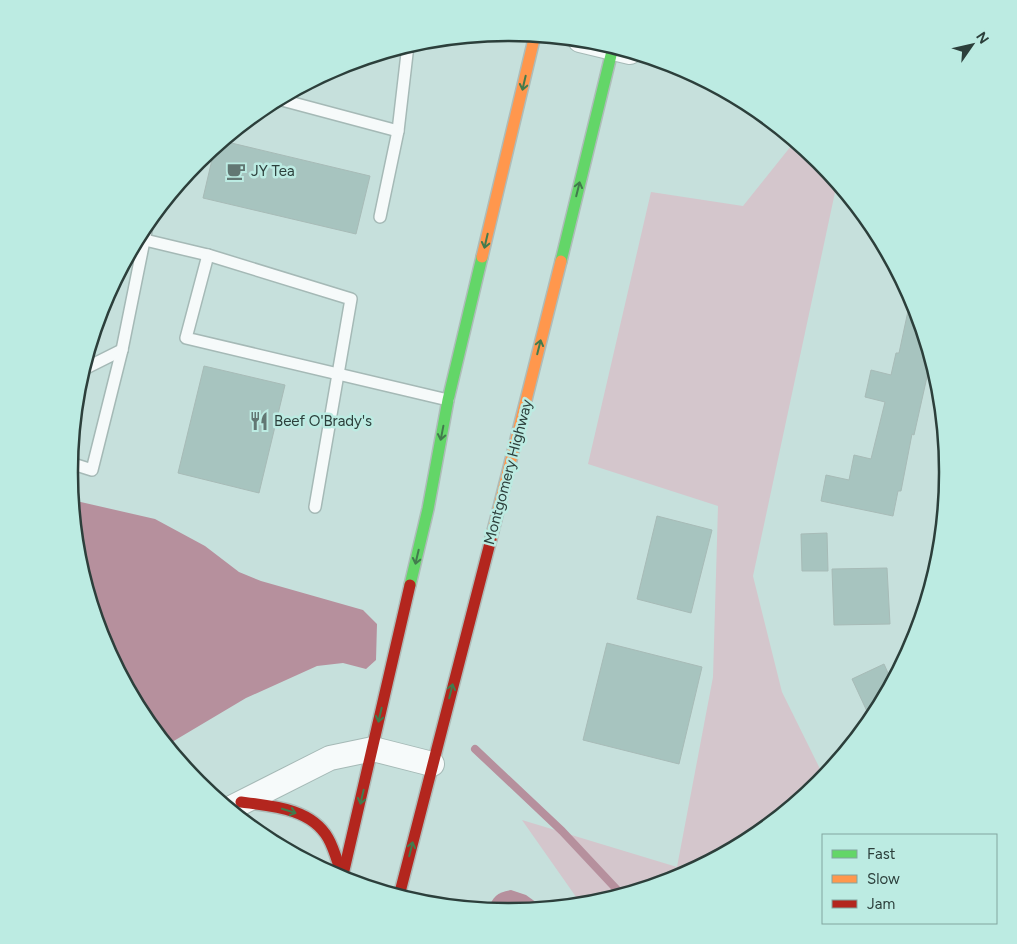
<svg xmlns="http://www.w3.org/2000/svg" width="1017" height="944" font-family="Figtree,sans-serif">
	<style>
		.green { fill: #d4c6cc }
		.water { fill: #b6909d }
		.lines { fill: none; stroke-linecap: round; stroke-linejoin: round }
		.stream { stroke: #b6909d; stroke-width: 8 }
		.building { fill: #a7c4bf; stroke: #a7bbb7 }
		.lane-casing { stroke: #a5b9b6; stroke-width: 14 }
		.street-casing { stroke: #a5b9b6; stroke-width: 26 }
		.fast-casing { stroke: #aebcb9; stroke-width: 14 }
		.slow-casing { stroke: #aebcb9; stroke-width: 14 }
		.jam-casing { stroke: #aebcb9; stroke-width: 14 }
		.lane { stroke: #f6fafa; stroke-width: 11 }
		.street { stroke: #f6fafa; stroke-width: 24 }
		.fast { stroke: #63d668; stroke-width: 11 }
		.slow { stroke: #ff974d; stroke-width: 11 }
		.jam { stroke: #b3261e; stroke-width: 11 }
		.oneway { stroke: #427b4d }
		.labels { text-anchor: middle; stroke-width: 5; stroke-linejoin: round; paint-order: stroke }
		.poi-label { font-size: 15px; fill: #2c3f3b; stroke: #bcebe2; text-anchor: start }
		.street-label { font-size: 15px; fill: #2c3f3b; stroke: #bcebe2 }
		.rim { fill: none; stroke: #2c3f3b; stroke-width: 2.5 }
	</style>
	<rect width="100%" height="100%" fill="#c6e0dc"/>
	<!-- green -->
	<path class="green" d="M795,141L819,161L837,183L753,576L782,692L824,777L819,783L752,838L676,878L594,903L581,904L522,820L677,867L713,677L718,506L588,464L651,192L743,206Z"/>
	<!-- water -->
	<g class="water">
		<path d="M72,500L155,519L205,546L239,572L261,581L363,610L377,624L376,660L366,669L343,663L317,666L246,698L167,745L143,716L102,640L77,557Z"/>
		<path d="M511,890L526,895L544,908L508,911L488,909C493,897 497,892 511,890Z"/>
	</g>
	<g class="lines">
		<!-- stream -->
		<path class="stream" d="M475,749L562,831L622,895"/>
	</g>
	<!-- building -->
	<g class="building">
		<path d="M223,141L370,176L356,234L203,198L215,147Z"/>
		<path d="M911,297L915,304L931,359L914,435L912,434L901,491H898L893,516L821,501L826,475L849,480L854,455L871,459L885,402L865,397L871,370L891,375L896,353H899Z"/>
		<path d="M204,366L285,385L259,493L178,473Z"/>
		<path d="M657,516L712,530L691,613L637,599Z"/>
		<path d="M827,533L828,571H802L801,534Z"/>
		<path d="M887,568L890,624L834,625L832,569Z"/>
		<path d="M607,643L702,667L679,764L583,740Z"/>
		<path d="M884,664L892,682L871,720L852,679Z"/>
	</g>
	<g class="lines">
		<!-- lane casing -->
		<g class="lane-casing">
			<g id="lane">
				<path d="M278,99L398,131"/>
				<path d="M380,217L398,131L408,45"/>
				<path d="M140,233L145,240L208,255L351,299L315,507"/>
				<path d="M208,255L186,338L448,400"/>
				<path d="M82,370L122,350"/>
				<path d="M70,463L92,470L122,350L148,221"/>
			</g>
		</g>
		<!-- street casing -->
		<g class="street-casing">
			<g id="street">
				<path d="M580,40L630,52"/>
				<path d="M229,809L330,758L373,749L432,764"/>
			</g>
		</g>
		<!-- fast casing -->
		<g class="fast-casing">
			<g id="fast">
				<path d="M561,261L613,47"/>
				<path d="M410,585L428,509L448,400L482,257"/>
			</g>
		</g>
		<!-- slow casing -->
		<g class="slow-casing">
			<g id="slow">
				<path d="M482,257L535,35"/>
				<path d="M491,539L561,261"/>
			</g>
		</g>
		<!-- jam casing -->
		<g class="jam-casing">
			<g id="jam">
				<path d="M241,802C271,806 311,808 328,838C335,850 338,865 343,878"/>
				<path d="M342,879L410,585"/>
				<path d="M399,896L491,539"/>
			</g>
		</g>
		<!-- lane -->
		<use href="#lane" class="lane"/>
		<!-- street -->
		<use href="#street" class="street"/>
		<!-- fast -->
		<use href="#fast" class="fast"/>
		<!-- slow -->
		<use href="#slow" class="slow"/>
		<!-- jam -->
		<use href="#jam" class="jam"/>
	</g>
	<!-- one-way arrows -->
	<defs><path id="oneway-shaft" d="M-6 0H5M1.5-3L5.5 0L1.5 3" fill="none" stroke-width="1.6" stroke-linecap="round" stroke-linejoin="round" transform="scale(1.25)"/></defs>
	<g class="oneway">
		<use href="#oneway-shaft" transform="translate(524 83) rotate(103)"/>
		<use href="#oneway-shaft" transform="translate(578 189) rotate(-76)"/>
		<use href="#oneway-shaft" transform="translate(486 241) rotate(103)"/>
		<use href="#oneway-shaft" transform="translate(539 347) rotate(-76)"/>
		<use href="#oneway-shaft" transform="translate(442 433) rotate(101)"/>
		<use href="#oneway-shaft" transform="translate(417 557) rotate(103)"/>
		<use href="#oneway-shaft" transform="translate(451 691) rotate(-76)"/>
		<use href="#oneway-shaft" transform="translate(380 715) rotate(103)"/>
		<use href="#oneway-shaft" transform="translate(362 797) rotate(103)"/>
		<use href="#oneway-shaft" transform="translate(289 811) rotate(17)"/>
		<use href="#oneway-shaft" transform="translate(411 849) rotate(-76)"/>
	</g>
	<!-- icons -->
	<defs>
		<g id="cafe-bare" transform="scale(1.5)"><path d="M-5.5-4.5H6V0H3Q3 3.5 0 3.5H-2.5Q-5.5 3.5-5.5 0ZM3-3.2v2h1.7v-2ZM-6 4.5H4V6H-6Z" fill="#627773" stroke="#bcebe2" stroke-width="2.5" paint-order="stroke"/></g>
		<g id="restaurant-bare" transform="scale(1.5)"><path d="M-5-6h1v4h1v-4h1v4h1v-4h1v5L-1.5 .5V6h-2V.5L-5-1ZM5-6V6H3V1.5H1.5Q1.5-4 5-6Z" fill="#627773" stroke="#bcebe2" stroke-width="2.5" paint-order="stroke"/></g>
	</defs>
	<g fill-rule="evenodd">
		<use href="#cafe-bare" x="236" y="171"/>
		<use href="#restaurant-bare" x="259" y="421"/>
	</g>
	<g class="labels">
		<!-- poi labels -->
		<g class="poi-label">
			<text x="251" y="176">JY Tea</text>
			<text x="274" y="426">Beef O'Brady's</text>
		</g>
		<!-- street labels -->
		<g class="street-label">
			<text transform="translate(508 472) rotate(-75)" y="5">Montgomery Highway</text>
		</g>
	</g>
	<!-- crop -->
	<path d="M0 0H1017V944H0ZM508 41H509A430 430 0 0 1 939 471V473A430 430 0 0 1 509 903H508A430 430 0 0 1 78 473V471A430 430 0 0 1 508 41Z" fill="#bcebe2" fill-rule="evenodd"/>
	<path class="rim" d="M508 41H509A430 430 0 0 1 939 471V473A430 430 0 0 1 509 903H508A430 430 0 0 1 78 473V471A430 430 0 0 1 508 41Z"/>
	<!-- legend -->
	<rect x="822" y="834" width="175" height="90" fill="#bcebe2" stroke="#82a69f"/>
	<rect x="832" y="850" width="25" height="8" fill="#63d668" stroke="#82a69f"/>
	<text x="867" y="859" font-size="15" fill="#2c3f3b">Fast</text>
	<rect x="832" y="875" width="25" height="8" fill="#ff974d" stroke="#82a69f"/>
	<text x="867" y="884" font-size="15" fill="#2c3f3b">Slow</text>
	<rect x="832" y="900" width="25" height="8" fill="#b3261e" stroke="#82a69f"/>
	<text x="867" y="909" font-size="15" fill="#2c3f3b">Jam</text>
	<!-- north arrow -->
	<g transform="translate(972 45) rotate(56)" stroke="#bcebe2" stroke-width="4" paint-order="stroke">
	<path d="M0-4L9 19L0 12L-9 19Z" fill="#2c3f3b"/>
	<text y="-8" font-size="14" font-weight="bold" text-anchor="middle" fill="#2c3f3b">N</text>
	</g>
</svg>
